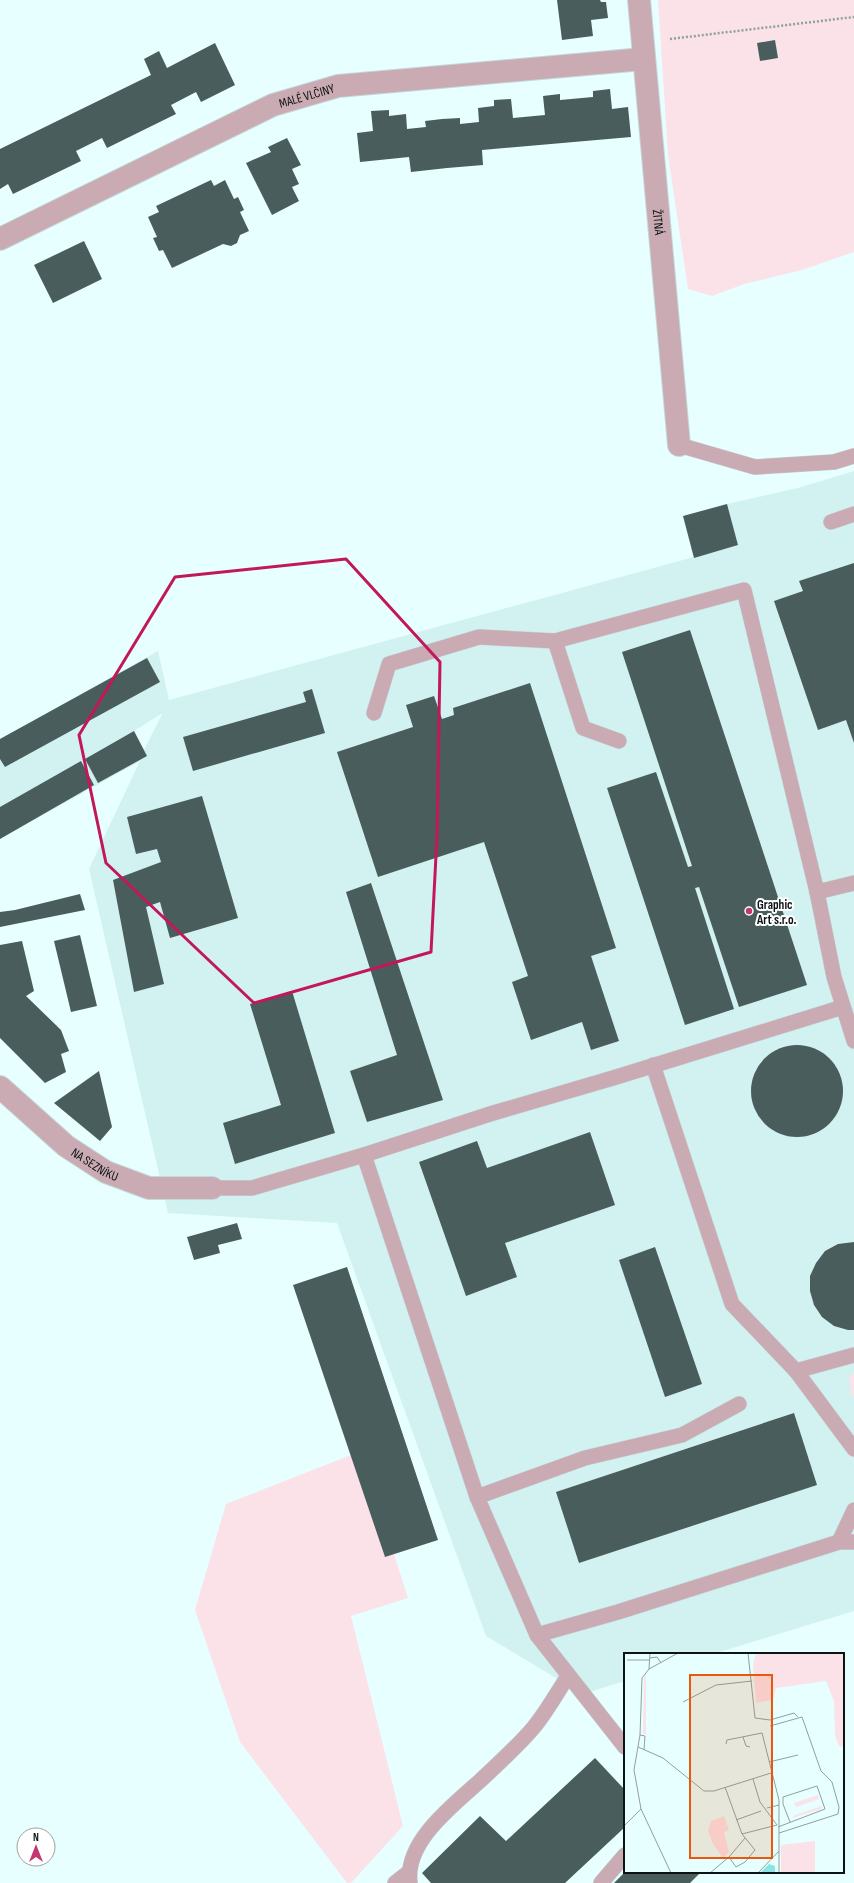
<svg xmlns="http://www.w3.org/2000/svg" width="854" height="1883" font-family="'Sofia Sans Condensed',sans-serif">
	<style>
		.built { fill: #d1f2f0; fill-rule: evenodd }
		.green { fill: #fbe2e8 }
		.building { fill: #495d5c }
		.lines { fill: none; stroke-linecap: round; stroke-linejoin: round }
		.lane-casing { stroke: #c4d9d8; stroke-width: 16 }
		.street-casing { stroke: #c4d9d8; stroke-width: 24 }
		.path { stroke: #8ea09f; stroke-width: 2.5; stroke-dasharray: 2 2; stroke-linecap: butt }
		.lane { stroke: #cbabb3; stroke-width: 15 }
		.street { stroke: #cbabb3; stroke-width: 22 }
		.marked { fill: none; stroke: #c2185b; stroke-width: 3; stroke-linejoin: round }
		.poi-dot { fill: #c3386e; stroke: #fff; stroke-width: 1.5 }
		.labels { text-anchor: middle; stroke-width: 4; stroke-linejoin: round; paint-order: stroke }
		.street-label { font-size: 13px; fill: #0b1313; stroke: #fff }
		.poi-label { font-size: 13px; font-weight: bold; fill: #0b1313; stroke: #fff; text-anchor: start }
		.inset-road { fill: none; stroke: #8fa1a0; stroke-width: 1 }
		.view { fill: #e8590c; fill-opacity: 0.15; stroke: #e8590c; stroke-width: 2 }
		.inset-edge { fill: none; stroke: #0b1313; stroke-width: 2 }
	</style>
	<rect width="100%" height="100%" fill="#e7fffe"/>
	<!-- built -->
	<path class="built" d="M854,471V1611L713,1654H625V1681L583,1694L486,1636L337,1223L168,1213L89,869L140,761L0,839V739L158,651L169,700L738,545L727,504L798,488ZM161,714H162L144,750L134,731Z"/>
	<!-- green -->
	<g class="green">
		<path d="M658,0H854V252L802,270L744,284L712,296L688,289L668,155Z"/>
		<path d="M854,1372V1398L851,1394L849,1378Z"/>
		<path d="M351,1455L385,1557L394,1554L408,1598L351,1616L403,1826L351,1883H347L240,1742L195,1610L226,1504Z"/>
	</g>
	<!-- building -->
	<g class="building">
		<path d="M557,0H600L601,2H606L608,18L591,20L593,36L562,40Z"/>
		<path d="M775,40L778,58L760,61L757,43Z"/>
		<path d="M215,43L235,85L201,102L196,92L171,105L176,114L107,148L102,138L76,151L81,161L13,194L8,184L0,189V149L151,75L144,59L159,51L167,68Z"/>
		<path d="M610,89L612,109L628,107L631,137L482,150L483,165L447,168L411,172L409,157L360,162L357,133L373,131L371,111L389,110V116L406,114L407,129L426,127L425,121L442,119L460,118V124L479,122L478,108L494,106V100L511,99L513,118L545,115L543,96L560,94V100L593,97V91Z"/>
		<path d="M287,138L301,165L292,169L299,184L292,187L299,201L272,215L246,163L271,152L268,147Z"/>
		<path d="M211,180L214,186L225,180L234,199L238,197L244,210L240,212L249,231L240,235L237,243L231,246L223,244L172,268L163,250L159,251L153,238L157,237L148,217L159,212L156,206Z"/>
		<path d="M84,241L102,279L53,303L34,265Z"/>
		<path d="M727,504L738,545L694,558L683,516Z"/>
		<path d="M854,563V743L846,720L818,730L774,601L803,591L799,581Z"/>
		<path d="M690,630L807,985L739,1007L699,887L695,888L734,1009L685,1025L607,788L656,772L688,867L692,866L622,652Z"/>
		<path d="M147,658L160,682L5,767L0,759V739Z"/>
		<path d="M530,683L616,948L591,956L619,1041L591,1050L582,1022L531,1040L512,982L528,976L484,842L378,877L337,752L413,727L406,705L434,696L442,719L454,715L453,708Z"/>
		<path d="M312,689L325,733L193,771L183,737L306,702L303,692Z"/>
		<path d="M134,731L147,756L98,783L85,759Z"/>
		<path d="M81,761L94,785L0,839V807Z"/>
		<path d="M202,796L238,918L170,938L160,902L146,907L164,984L134,992L113,880L161,862L157,849L136,854L127,817Z"/>
		<path d="M371,883L443,1100L367,1122L350,1071L397,1055L346,892Z"/>
		<path d="M80,894L85,910L0,927V912L15,910Z"/>
		<path d="M80,935L97,1006L71,1012L54,941Z"/>
		<path d="M22,941L34,991L26,996L61,1030L69,1051L61,1054L66,1072L45,1083L0,1038V945Z"/>
		<path d="M292,991L335,1133L235,1164L223,1123L281,1105L250,1004Z"/>
		<circle cx="797" cy="1091" r="46"/>
		<path d="M99,1071L112,1127L100,1141L54,1103Z"/>
		<path d="M590,1132L615,1205L505,1243L517,1277L466,1296L419,1162L477,1141L487,1168Z"/>
		<path d="M237,1223L242,1239L218,1245L220,1253L194,1260L187,1237Z"/>
		<path d="M854,1242V1330H848L834,1326L822,1317L814,1305L810,1291V1276L816,1263L825,1251L838,1244Z"/>
		<path d="M655,1247L702,1384L665,1397L619,1260Z"/>
		<path d="M347,1267L438,1540L385,1557L293,1285Z"/>
		<path d="M794,1413L817,1485L579,1563L556,1492Z"/>
		<path d="M595,1758L625,1790V1827L565,1883H431L422,1873L480,1816L506,1841Z"/>
		<path d="M625,1872H701L690,1883H614Z"/>
	</g>
	<g class="lines">
		<!-- lane casing -->
		<g class="lane-casing">
			<g id="lane">
				<path d="M679,445L755,467L834,462L854,456"/>
				<path d="M831,522L854,514"/>
				<path d="M555,641L583,728L619,741"/>
				<path d="M374,713L389,664L479,637L555,641L744,590L817,892L834,977L854,1041"/>
				<path d="M817,892L854,883"/>
				<path d="M653,1065L732,1304L796,1371L854,1449"/>
				<path d="M364,1155L477,1497L537,1635L618,1612L839,1542H854"/>
				<path d="M212,1188H252L364,1155L490,1114L613,1078L843,1007"/>
				<path d="M796,1371L854,1355"/>
				<path d="M477,1497L585,1458L682,1435L739,1404"/>
				<path d="M839,1542L854,1510"/>
				<path d="M537,1635L625,1747"/>
				<path d="M395,1883L409,1872"/>
				<path d="M410,1883C404,1841 455,1804 482,1779C499,1763 519,1745 534,1727C547,1711 557,1693 568,1676"/>
				<path d="M601,1883L625,1855"/>
			</g>
		</g>
		<!-- street casing -->
		<g class="street-casing">
			<g id="street">
				<path id="s1" d="M639,0L679,445"/>
				<path id="s2" d="M0,239L273,105L338,86L643,59"/>
				<path id="s3" d="M0,1087L66,1146L106,1172L149,1188H212"/>
			</g>
		</g>
		<!-- path -->
		<path class="path" d="M670,39L854,17"/>
		<!-- lane -->
		<use href="#lane" class="lane"/>
		<!-- street -->
		<use href="#street" class="street"/>
	</g>
	<!-- marked area -->
	<path class="marked" d="M346,559L440,662L437,836L431,952L254,1003L106,863L79,735L175,577Z"/>
	<!-- markers -->
	<circle class="poi-dot" cx="749" cy="911" r="4"/>
	<g class="labels">
		<!-- street labels -->
		<g class="street-label">
			<text dy="5" stroke="none"><textPath href="#s2" startOffset="339">MALÉ VLČINY</textPath></text>
			<text dy="5" stroke="none"><textPath href="#s1" startOffset="223">ŽITNÁ</textPath></text>
			<text dy="5" stroke="none"><textPath href="#s3" startOffset="123">NA SEZNÍKU</textPath></text>
		</g>
		<!-- poi labels -->
		<g class="poi-label">
			<text x="757" y="909">Graphic<tspan x="757" dy="15">Art s.r.o.</tspan></text>
		</g>
	</g>
	<!-- overview -->
	<g transform="translate(624 1653)">
		<rect width="220" height="220" fill="#e7fffe"/>
		<path d="M132,0H220V94L215,93L211,83L210,48L202,28L152,35L149,47L132,50L129,11ZM22,21V81H19L20,25ZM194,142L195,146L172,154L170,150ZM198,153L197,156L168,165L171,162ZM100,163L105,177L100,179L105,199L99,205L89,191L84,178L87,168ZM191,188V220H157V192Z" fill="#fbe2e8"/>
		<path d="M145,211L151,213V220H136Z" fill="#8be4e2"/>
		<path class="inset-road" d="M124,0L131,65L146,67L170,60L174,64M26,5L33,4L37,10M3,7H26M25,16L26,0M59,49L92,32L128,28M146,73L178,64L197,118L208,129L215,154L214,161L155,180M16,82L21,83L20,97M119,84L122,93L126,94M102,91L103,87L138,80L155,147V220M14,94L39,105L80,138H90L147,120M145,109L174,102M101,134L118,181L153,172L136,149L129,126M143,155L155,152M112,167L137,158M0,173L17,156M154,174L201,156L193,133L159,144V151L166,169M118,181L131,197L121,209L112,214L105,204L121,185M47,220L17,156L10,117L16,82L18,25L25,16L54,0M86,220L105,204M134,220L155,198"/>
		<path class="view" d="M66,22H148V205H66Z"/>
		<rect width="220" height="220" class="inset-edge"/>
	</g>
	<!-- north arrow -->
	<g transform="translate(36 1847)"><circle r="19" fill="#ffffff" stroke="#9da1a1"/>
	<path d="M0-3L7 15L0 10L-7 15Z" fill="#c3386e"/>
	<text y="-6" font-size="11" font-weight="bold" text-anchor="middle" fill="#0b1313">N</text>
	</g>
</svg>
